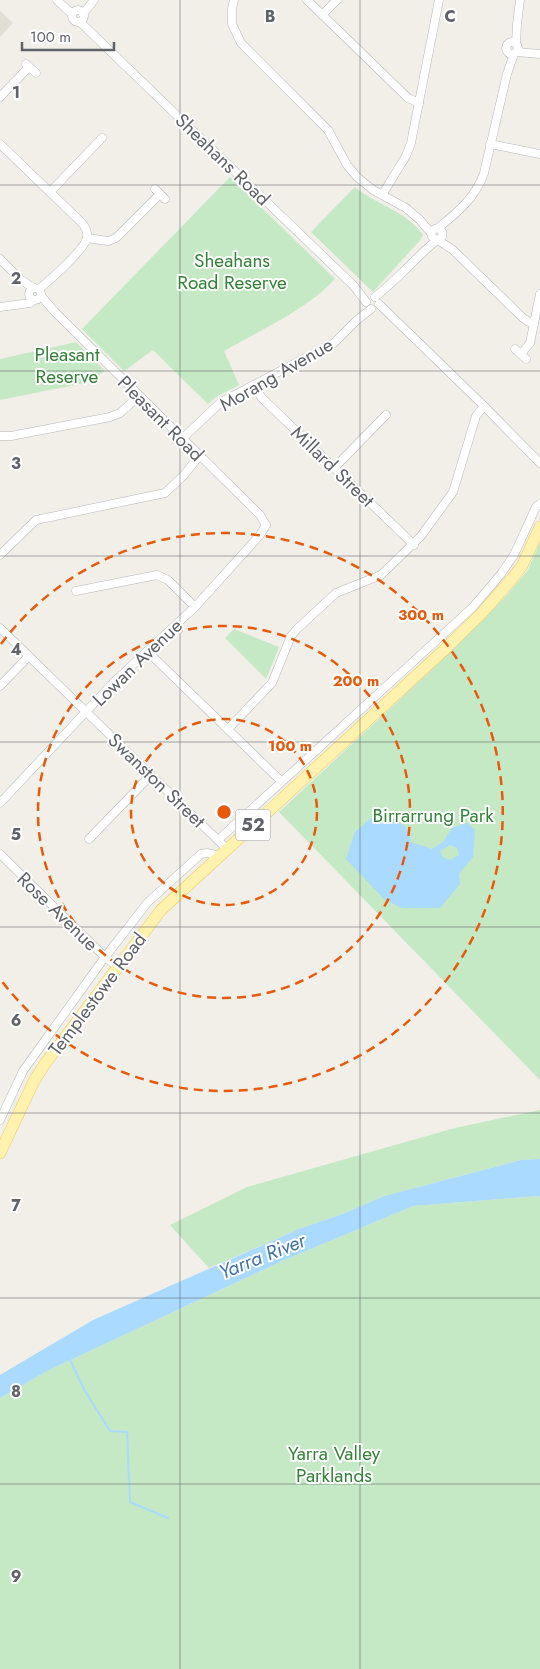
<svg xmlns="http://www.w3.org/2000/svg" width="540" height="1669" font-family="Jost,sans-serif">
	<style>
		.education { fill: #e1ded6 }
		.green { fill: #c5e8c5 }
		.water { fill: #aadaff; fill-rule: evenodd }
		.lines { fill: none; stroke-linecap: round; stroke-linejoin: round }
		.stream { stroke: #aadaff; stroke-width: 2 }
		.minor-casing { stroke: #b5b8bc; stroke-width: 9 }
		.primary-casing { stroke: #f2c960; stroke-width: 12 }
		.minor { stroke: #fff; stroke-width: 8 }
		.primary { stroke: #fff2af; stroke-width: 11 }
		.grid { fill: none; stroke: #5f6368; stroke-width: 1; stroke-opacity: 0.55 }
		.ring { fill: none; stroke: #e8590c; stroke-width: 2.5; stroke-dasharray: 9 6 }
		.labels { text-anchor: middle; stroke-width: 4; stroke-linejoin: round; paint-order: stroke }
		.shield { fill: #fff; stroke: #8f9295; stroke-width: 1 }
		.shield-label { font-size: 18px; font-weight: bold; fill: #5f6368 }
		.street-label { font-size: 19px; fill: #5f6368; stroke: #fff }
		.park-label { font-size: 19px; fill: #348238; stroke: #fff }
		.water-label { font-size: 20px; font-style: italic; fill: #4174aa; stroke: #fff }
		.grid-label { font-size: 16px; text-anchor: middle; font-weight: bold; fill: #5f6368; stroke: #fff; stroke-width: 4; stroke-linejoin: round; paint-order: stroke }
		.centre { fill: #e8590c; stroke: #fff; stroke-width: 2.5 }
		.ring-label { font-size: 15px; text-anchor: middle; font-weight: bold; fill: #e8590c; stroke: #fff; stroke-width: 4; stroke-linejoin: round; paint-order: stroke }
	</style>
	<rect width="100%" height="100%" fill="#f1efe8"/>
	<!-- education -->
	<path class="education" d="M0,11L13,23L0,37Z"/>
	<!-- green -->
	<g class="green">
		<path d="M230,177L335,279C305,311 262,329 224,351L239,385L216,397L208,404L153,350L124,371L82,329Z"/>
		<path d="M355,187C376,205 407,211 423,235L421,239L373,292L311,232Z"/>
		<path d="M76,342L105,371L85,383L0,400V359Z"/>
		<path d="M540,542V1080L279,812L442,660L507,595L528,570Z"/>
		<path d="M234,629L279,647L266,679L225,638Z"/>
		<path d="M540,1110V1159L521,1160L384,1196L345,1213L299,1229L209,1268L170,1225L247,1187L455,1128Z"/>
		<path d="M540,1196V1669H0V1398L47,1371L280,1262L413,1206Z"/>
	</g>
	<!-- water -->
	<g class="water">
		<path d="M376,814L392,818L406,827L411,842L432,849L443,842L452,828L467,823L475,830L473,857L459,874L460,884L440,908H402L385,900L346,859L355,832ZM450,845L457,848L459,855L450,860L443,857L440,851Z"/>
		<path d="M540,1159V1196L413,1206L280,1262L47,1371L0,1398V1375L93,1320L299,1229L345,1213L384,1196L521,1160Z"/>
	</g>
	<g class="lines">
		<!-- stream -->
		<path class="stream" d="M70,1360L85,1391L110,1431L127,1432L130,1502L168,1518"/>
		<!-- minor casing -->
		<g class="minor-casing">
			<g id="minor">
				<path d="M57,0L72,14"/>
				<path d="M234,0L232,9V24L241,43L328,130L347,165L357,177L373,190L406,208L420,220L431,233"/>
				<path d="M307,0L408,98L419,103"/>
				<circle cx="78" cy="16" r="6"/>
				<path d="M83,14L94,0"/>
				<path d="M322,15L337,0"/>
				<path d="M80,22L354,286L366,302"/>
				<circle cx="512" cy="48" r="6"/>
				<path d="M516,43L517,24L520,0"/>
				<path d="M517,52L540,54"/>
				<path d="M26,64L36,73"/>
				<path d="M0,97L29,67"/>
				<path d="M0,144L82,223C86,228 88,232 87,238C85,249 49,281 39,289"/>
				<path d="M490,144L540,154"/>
				<path d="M155,189L165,199"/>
				<path d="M50,192L102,138"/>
				<path d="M382,195L406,156L411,143L439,0"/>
				<path d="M438,228C457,213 476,197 484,173L507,74L514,54"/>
				<circle cx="437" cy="234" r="5.5"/>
				<path d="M87,238L108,241L116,238L160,194"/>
				<path d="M438,240L453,250L523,318L529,322L534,321"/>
				<path d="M0,259L21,280L34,288"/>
				<circle cx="35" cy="294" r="6"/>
				<path d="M41,296L55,312L260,515L266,525"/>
				<path d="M375,297C397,280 415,258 437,240"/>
				<path d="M379,304L484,406L540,463"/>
				<path d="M0,307L30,303L34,300"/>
				<path d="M515,349L526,359"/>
				<path d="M521,354L530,343L540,294"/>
				<path d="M253,385L262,398L414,545"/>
				<path d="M0,436H11L110,417L120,413L139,396"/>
				<path d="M182,439L221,402L334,343L356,321L371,309"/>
				<path d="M335,467L386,415"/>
				<path d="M0,555L36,520L165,493L184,475L199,456"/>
				<path d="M76,591L157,575L168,580L195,607"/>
				<path d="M0,628L227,849"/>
				<path d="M147,651L281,781"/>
				<path d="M0,686L29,656"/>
				<path d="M228,729L272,683L291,636L297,629L336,593L381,575L421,536L453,492L476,416L484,406"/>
				<path d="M0,803L114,682L195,607L260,535L266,525"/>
				<path d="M89,839L151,775"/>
				<path d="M218,840L473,607L501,574L514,555L536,507L540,504"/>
				<path d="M0,854L105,957L117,966"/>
				<path d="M0,1120L23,1071L105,957L148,902L201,854L207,853L220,856"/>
			</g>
		</g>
		<!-- primary casing -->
		<g class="primary-casing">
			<path id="primary" d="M0,1153L34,1081L44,1065L161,910L443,651L482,613L511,580L522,566L540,527"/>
		</g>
		<!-- minor -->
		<use href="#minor" class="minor"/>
		<!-- primary -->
		<use href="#primary" class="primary"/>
	</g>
	<!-- grid -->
	<path class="grid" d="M180,0V1669M360,0V1669M0,185H540M0,371H540M0,556H540M0,742H540M0,927H540M0,1113H540M0,1298H540M0,1484H540"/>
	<!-- distance rings -->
	<g class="ring">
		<circle cx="224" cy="812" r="93"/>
		<circle cx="224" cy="812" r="186"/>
		<path d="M1 644A279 279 0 1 1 1 980"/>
	</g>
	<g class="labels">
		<!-- shield labels -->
		<rect class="shield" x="235.5" y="809.5" width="35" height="31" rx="4"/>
		<g class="shield-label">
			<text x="253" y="831">52</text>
		</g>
		<!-- street labels -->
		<g class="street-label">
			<text transform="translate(223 159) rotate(44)" y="7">Sheahans Road</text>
			<text transform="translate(276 374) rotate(-30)" y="7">Morang Avenue</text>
			<text transform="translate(161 418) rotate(45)" y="7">Pleasant Road</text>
			<text transform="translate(333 466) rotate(44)" y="7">Millard Street</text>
			<text transform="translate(137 662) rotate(-44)" y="7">Lowan Avenue</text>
			<text transform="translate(157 780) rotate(44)" y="7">Swanston Street</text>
			<text transform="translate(58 911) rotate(44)" y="7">Rose Avenue</text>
			<text transform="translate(97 994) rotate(-53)" y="7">Templestowe Road</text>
		</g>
		<!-- park labels -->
		<g class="park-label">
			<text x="232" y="267">Sheahans<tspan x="232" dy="22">Road Reserve</tspan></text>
			<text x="67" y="361">Pleasant<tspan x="67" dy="22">Reserve</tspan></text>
			<text x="433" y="822">Birrarrung Park</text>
			<text x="334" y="1460">Yarra Valley<tspan x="334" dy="22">Parklands</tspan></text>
		</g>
		<!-- water labels -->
		<g class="water-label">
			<text transform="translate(262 1256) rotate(-22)" y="7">Yarra River</text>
		</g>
	</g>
	<g class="grid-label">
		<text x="270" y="22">B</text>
		<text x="450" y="22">C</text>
		<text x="16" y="98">1</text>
		<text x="16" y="284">2</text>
		<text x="16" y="469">3</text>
		<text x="16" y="655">4</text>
		<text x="16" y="840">5</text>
		<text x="16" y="1026">6</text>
		<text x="16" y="1211">7</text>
		<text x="16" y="1397">8</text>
		<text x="16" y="1582">9</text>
	</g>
	<circle cx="224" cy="812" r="8" class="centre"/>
	<g class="ring-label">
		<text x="421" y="620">300 m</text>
		<text x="356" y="686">200 m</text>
		<text x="290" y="751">100 m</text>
	</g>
	<!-- scale -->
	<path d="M22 42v8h92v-8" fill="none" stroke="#5f6368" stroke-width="2.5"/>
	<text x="30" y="42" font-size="15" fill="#5f6368" stroke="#ffffff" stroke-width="4" paint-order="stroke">100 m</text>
</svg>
